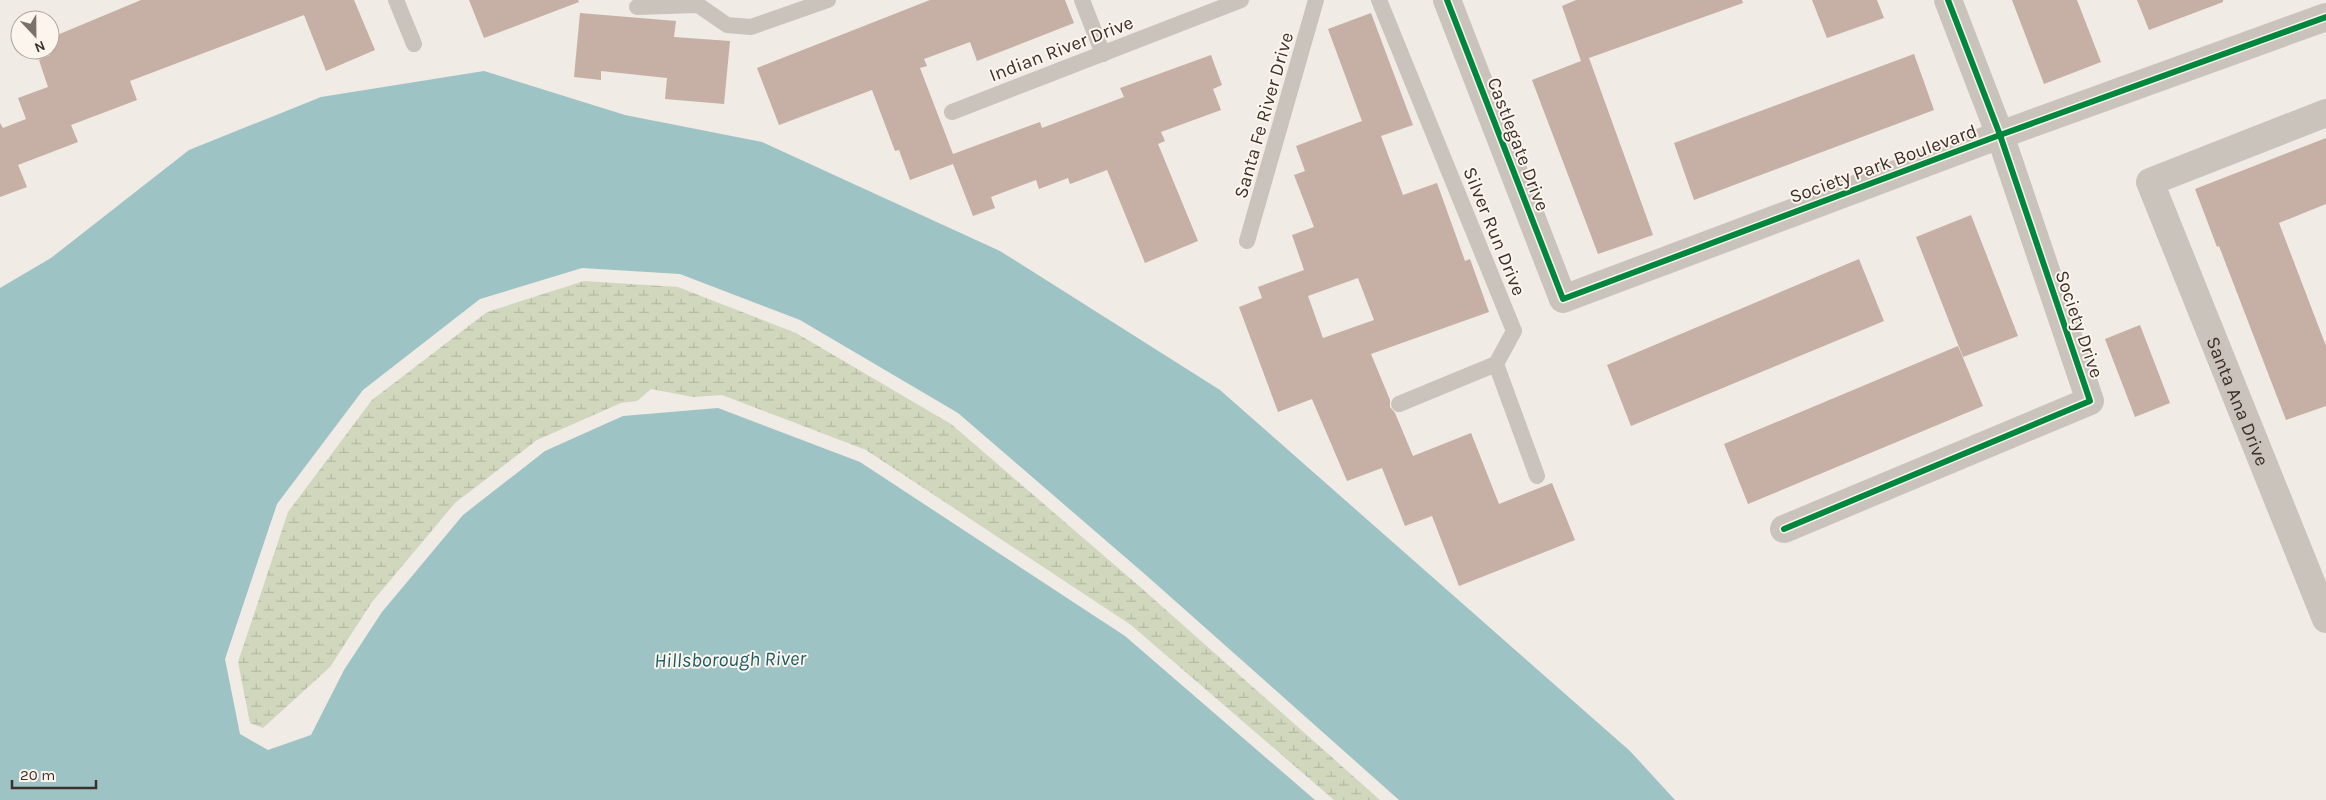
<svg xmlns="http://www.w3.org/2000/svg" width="2326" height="800" font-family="Karla,sans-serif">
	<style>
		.wetland { fill: url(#wetland-marsh) }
		.water { fill: #9ec3c4 }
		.building { fill: #c6afa4; fill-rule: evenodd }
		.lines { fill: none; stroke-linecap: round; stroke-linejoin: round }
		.lane { stroke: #cac3bc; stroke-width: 16 }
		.street { stroke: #cac3bc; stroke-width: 28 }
		.cycleway-casing { stroke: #fcf5ed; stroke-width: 9 }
		.cycleway { stroke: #00873e; stroke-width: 6 }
		.labels { text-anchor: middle; stroke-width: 4; stroke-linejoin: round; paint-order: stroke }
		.street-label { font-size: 19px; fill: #3c302a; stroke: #fcf5ed }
		.water-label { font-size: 20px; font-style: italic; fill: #1a5c63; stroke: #fcf5ed }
	</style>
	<defs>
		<pattern id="wetland-marsh" width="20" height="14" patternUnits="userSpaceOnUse" patternTransform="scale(1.25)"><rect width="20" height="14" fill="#d1d7bd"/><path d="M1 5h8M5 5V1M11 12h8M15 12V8" fill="none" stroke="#b4b9a3"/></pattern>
	</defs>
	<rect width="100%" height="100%" fill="#f0ebe4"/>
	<!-- wetland -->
	<path class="wetland" d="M584,281L678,287L796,333L951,424L1139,586L1380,800H1334L1131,625L866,450L722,395L693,397L651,389L637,401L621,403L537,440L455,503L372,602L330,667L263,728L250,723L238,662L288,512L372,400L487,312Z"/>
	<!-- water -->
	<path class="water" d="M484,71L625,115L762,142L1000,251L1220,390L1630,751L1675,800H1399L1147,576L958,413L800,320L680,274L582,268L480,299L363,390L277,504L225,659L240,734L268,750L311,735L344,670L382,612L463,515L545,451L623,416L718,408L860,462L1125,636L1315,800H0V288L51,258L189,150L321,97Z"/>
	<!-- building -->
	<g class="building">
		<path d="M141,0H354L375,50L326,71L304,15L130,81L137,100L71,125L78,142L18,165L27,187L0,197V123L3,128L26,119L18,98L48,87L39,60L50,55V38Z"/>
		<path d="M469,0H578L579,2L484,38Z"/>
		<path d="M930,0H1065L1074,23L977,61L970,42L924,59L927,66L920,68L953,154L1040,122L1042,128L1124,97L1120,88L1211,55L1222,85L1213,89L1221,110L1161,132L1165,141L1158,144L1198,241L1145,263L1107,170L1070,184L1068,178L1039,189L1036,180L991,197L995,208L973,216L953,164L910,180L899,150L895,151L872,90L779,125L757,68Z"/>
		<path d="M1576,0H1742L1743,3L1589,58L1653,235L1598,254L1532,80L1581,61L1562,6Z"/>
		<path d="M1812,0H1877L1884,18L1827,38Z"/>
		<path d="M2012,0H2077L2101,62L2044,84Z"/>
		<path d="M2137,0H2223V2L2149,30Z"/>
		<path d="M580,13L676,21L674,37L730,41L724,104L665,99L667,78L601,71V80L574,77Z"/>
		<path d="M1371,13L1413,125L1381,136L1403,195L1437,183L1465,261L1470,259L1489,312L1371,354L1390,400V407L1395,413L1413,456L1471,433L1499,504L1552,483L1575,540L1459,586L1432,516L1405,526L1382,468L1347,481L1312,399L1278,412L1239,307L1262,298L1258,287L1304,270L1292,235L1314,227L1294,175L1305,171L1296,146L1362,121L1328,29ZM1358,278L1374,320L1323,338L1308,296Z"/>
		<path d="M1914,54L1934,110L1694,200L1674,143Z"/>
		<path d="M2326,138V204L2279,223L2326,346V406L2286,420L2219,246L2217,247L2195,189Z"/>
		<path d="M1971,215L2018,336L1963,357L1916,237Z"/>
		<path d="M1859,259L1884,321L1631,426L1607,365Z"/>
		<path d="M2140,325L2170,403L2135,417L2105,339Z"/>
		<path d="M1958,346L1983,406L1748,504L1724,444Z"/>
	</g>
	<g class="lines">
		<!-- lane -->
		<g class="lane">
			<path d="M396,0L414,44"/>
			<path d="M1082,0L1103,54"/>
			<path d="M1379,0L1514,331L1496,364L1537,476"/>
			<path d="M637,7L698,5L727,25L751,27L828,0"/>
			<path d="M952,112L1241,0"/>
			<path d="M1247,241L1316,0"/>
			<path d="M1399,404L1496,364"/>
		</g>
		<!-- street -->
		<g class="street">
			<path d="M1447,0L1563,299L2000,135L2326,17"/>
			<path id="s1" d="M2326,113L2150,182L2326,619"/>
			<path d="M1784,529L2090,401L2000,135L1948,0"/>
		</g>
		<!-- cycleway casing -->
		<g class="cycleway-casing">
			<g id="cycleway">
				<path d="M1447,0L1563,299L2000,135L2326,17"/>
				<path d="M1784,529L2090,401L2000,135L1948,0"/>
			</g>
		</g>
		<!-- cycleway -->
		<use href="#cycleway" class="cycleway"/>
	</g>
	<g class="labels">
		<!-- street labels -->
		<g class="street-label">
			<text transform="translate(1061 48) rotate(-21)" y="7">Indian River Drive</text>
			<text transform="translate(1263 115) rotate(-74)" y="7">Santa Fe River Drive</text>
			<text transform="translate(1519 144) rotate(69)" y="7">Castlegate Drive</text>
			<text transform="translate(1883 163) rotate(-20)" y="7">Society Park Boulevard</text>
			<text transform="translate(1495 231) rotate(68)" y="7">Silver Run Drive</text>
			<text transform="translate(2080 324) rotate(71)" y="7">Society Drive</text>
			<text dy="7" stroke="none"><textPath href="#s1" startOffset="425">Santa Ana Drive</textPath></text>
		</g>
		<!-- water labels -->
		<g class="water-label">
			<text transform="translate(730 659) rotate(-1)" y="7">Hillsborough River</text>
		</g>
	</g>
	<!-- north arrow -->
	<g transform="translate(35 35) rotate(158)"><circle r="24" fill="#fcf5ed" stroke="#afa69f"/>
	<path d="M0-4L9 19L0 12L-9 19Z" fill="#7b716b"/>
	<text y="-8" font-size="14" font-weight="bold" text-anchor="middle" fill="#3c302a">N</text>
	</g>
	<!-- scale -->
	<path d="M12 780v8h84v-8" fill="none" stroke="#3c302a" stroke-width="2.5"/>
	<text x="20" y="780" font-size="15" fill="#3c302a" stroke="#fcf5ed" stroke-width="4" paint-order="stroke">20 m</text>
</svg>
